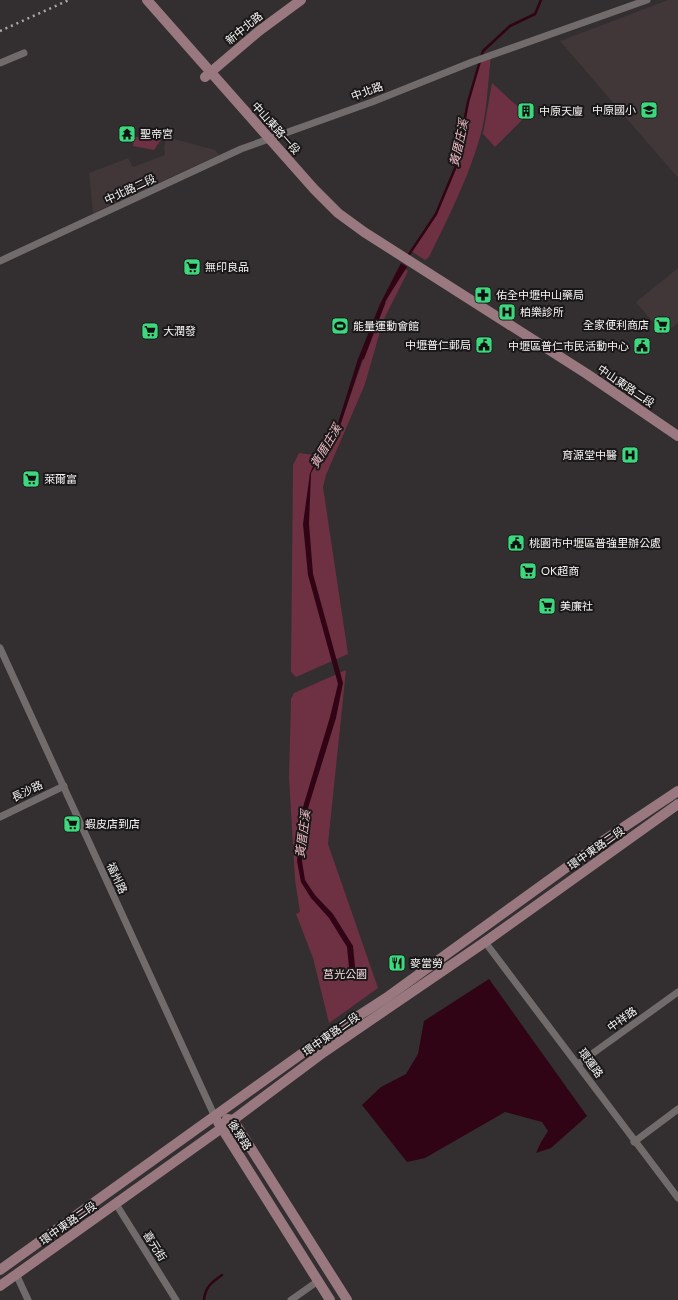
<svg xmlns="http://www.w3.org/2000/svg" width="678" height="1300" font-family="Commissioner,'Noto Sans TC',sans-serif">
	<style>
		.built { fill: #413638 }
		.green { fill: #6e3043 }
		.water { fill: #300414 }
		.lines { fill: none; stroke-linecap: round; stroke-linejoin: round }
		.stream { stroke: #300414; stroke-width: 2.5 }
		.street { stroke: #716b6c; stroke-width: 7 }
		.secondary { stroke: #997880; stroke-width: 10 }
		.rail { stroke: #ada9aa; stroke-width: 2.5; stroke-dasharray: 2 4; stroke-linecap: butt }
		.labels { text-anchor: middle; stroke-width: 4; stroke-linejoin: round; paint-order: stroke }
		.street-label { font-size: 11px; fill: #f7f4f4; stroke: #191717 }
		.poi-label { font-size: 11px; fill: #f7f4f4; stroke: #191717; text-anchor: start }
		.park-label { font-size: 11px; fill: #f6dbe1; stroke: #191717 }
		.water-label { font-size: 12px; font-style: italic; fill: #f0bcc8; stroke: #191717 }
	</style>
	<rect width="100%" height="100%" fill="#332e2f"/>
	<!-- built -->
	<g class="built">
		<path d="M668,0H678V178L560,41Z"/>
		<path d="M167,137L215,150L219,155L93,213L89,173L128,158L133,167L165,155L164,147Z"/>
		<path d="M678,268V323L663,335L636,302Z"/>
	</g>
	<!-- green -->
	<g class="green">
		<path d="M491,56C488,80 487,115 480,137C468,179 448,218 429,257L425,260L411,251L436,214L456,166L468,102L481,58Z"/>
		<path d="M492,83L527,115L495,147L483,134Z"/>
		<path d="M140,129L164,135L154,150L133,146L134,137H140Z"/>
		<path d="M402,267L408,271L383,321L365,384L326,475L323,487L348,654L296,677L291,672L293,465L299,453L313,455L333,432H338C357,376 376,320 402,267Z"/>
		<path d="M346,670L328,844L378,988L329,1023L313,958L296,914L300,912L295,880L289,777L291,699L294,693Z"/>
	</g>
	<!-- water -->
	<g class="water">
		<path d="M401,263L407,267L383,305L362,360L340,426L311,473L309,524L313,574L343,683L336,718L308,808L302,861L305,880L315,895L333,914L353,946L356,977H350L347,947L329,918L311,898L301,882L297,861L303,807L330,717L338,684L308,575L303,524L310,473L321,450L337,426L358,359L380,304Z"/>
		<path d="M489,979L587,1116L551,1148L536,1153L541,1142L548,1131L542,1122L505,1112L425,1158L407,1162L362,1105L381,1087L406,1074L418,1054L424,1021Z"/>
	</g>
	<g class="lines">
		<!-- stream -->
		<g class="stream">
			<path d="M408,256L436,214L456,166L468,102L483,51L510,26L535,14L541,0"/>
			<path d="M363,358L384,303"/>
			<path d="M204,1300C205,1287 212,1282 222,1275"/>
		</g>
		<!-- street -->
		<g class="street">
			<path d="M0,63L24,53"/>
			<path d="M0,261L241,149L372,102L472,62L647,0"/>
			<path d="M0,648L215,1117"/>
			<path d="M0,817L64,786"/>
			<path d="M485,942L678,1198"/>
			<path d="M578,1064L678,992"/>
			<path d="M634,1142L678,1109"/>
			<path d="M116,1204L176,1300"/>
			<path d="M16,1274L28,1300"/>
			<path d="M291,1300L318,1281"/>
		</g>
		<!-- secondary -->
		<g class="secondary">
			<path d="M147,0L314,189L338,213L364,232L587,374L678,436"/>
			<path d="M205,77L259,31L301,0"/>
			<path d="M227,1119L233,1120L347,1300"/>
			<path d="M218,1122L330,1300"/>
			<path d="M0,1270L318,1042L386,998L603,841L678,791"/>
			<path d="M0,1286L233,1120L324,1052L485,942L678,804"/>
		</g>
		<!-- rail -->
		<path class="rail" d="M0,31L69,0"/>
	</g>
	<!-- icons -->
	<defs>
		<g id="school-square" transform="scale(0.9)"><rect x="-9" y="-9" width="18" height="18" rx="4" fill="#3dd77e" stroke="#191717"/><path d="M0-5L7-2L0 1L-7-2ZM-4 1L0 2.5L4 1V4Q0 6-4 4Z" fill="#111"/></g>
		<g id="building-square" transform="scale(0.9)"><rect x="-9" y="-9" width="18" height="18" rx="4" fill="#3dd77e" stroke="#191717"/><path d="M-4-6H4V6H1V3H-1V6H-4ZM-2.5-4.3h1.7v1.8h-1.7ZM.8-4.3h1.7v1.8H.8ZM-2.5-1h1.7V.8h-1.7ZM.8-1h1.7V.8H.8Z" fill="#111"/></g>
		<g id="temple-square" transform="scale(0.9)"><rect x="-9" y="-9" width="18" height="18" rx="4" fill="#3dd77e" stroke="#191717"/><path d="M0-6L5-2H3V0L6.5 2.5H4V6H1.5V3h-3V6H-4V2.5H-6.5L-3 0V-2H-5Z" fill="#111"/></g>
		<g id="supermarket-square" transform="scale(0.9)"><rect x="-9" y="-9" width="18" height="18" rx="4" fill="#3dd77e" stroke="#191717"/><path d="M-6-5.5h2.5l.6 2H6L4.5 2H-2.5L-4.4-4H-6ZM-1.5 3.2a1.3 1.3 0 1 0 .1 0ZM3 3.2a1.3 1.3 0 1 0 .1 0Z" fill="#111"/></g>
		<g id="pharmacy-square" transform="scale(0.9)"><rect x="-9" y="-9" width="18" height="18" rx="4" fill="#3dd77e" stroke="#191717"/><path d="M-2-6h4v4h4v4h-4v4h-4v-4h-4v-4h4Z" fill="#111"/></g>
		<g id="hospital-square" transform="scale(0.9)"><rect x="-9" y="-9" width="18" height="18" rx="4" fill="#3dd77e" stroke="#191717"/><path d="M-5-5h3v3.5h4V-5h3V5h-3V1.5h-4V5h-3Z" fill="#111"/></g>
		<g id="stadium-square" transform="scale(0.9)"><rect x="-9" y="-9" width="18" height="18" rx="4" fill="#3dd77e" stroke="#191717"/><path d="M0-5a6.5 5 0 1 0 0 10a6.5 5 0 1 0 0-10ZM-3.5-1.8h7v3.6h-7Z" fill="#111"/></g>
		<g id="civic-square" transform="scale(0.9)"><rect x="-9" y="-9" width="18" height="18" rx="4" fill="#3dd77e" stroke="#191717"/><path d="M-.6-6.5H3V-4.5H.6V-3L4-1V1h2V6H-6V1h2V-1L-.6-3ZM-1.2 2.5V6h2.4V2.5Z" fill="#111"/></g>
		<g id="restaurant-square" transform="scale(0.9)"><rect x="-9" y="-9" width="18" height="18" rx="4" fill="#3dd77e" stroke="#191717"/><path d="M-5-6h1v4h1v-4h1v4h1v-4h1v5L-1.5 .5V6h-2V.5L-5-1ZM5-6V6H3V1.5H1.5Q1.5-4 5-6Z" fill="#111"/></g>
	</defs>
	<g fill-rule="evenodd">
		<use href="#school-square" x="649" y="110"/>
		<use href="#building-square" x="526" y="111"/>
		<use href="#temple-square" x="127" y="134"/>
		<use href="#supermarket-square" x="192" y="267"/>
		<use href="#pharmacy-square" x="483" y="295"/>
		<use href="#hospital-square" x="507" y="312"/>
		<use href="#supermarket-square" x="662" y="325"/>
		<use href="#stadium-square" x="340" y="326"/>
		<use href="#supermarket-square" x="150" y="331"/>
		<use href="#civic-square" x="484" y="345"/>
		<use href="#civic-square" x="642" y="346"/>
		<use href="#hospital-square" x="630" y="455"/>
		<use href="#supermarket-square" x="31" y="479"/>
		<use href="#civic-square" x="516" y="543"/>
		<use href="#supermarket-square" x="528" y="571"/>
		<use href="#supermarket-square" x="547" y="606"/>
		<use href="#supermarket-square" x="72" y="824"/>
		<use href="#restaurant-square" x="397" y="963"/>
	</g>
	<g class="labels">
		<!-- street labels -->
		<g class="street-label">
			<text transform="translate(244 28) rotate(-39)" y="4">新中北路</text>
			<text transform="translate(367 91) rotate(-20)" y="4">中北路</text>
			<text transform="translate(276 128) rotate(48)" y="4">中山東路一段</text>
			<text transform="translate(130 189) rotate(-25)" y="4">中北路二段</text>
			<text transform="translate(626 386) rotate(34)" y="4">中山東路二段</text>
			<text transform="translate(27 791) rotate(-26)" y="4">長沙路</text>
			<text transform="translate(596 848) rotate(-35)" y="4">環中東路二段</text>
			<text transform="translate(117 878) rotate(65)" y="4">福州路</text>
			<text transform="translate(622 1019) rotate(-35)" y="4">中祥路</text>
			<text transform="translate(331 1034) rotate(-35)" y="4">環中東路二段</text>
			<text transform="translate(591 1063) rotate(54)" y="4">環運路</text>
			<text transform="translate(240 1135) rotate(58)" y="4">後寮路</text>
			<text transform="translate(68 1223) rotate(-35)" y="4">環中東路二段</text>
			<text transform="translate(155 1246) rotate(58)" y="4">喜元街</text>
		</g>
		<!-- poi labels -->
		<g class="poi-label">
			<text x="636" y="114" text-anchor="end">中原國小</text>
			<text x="539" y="115">中原天廈</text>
			<text x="140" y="138">聖帝宮</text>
			<text x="205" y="271">無印良品</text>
			<text x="496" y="299">佑全中壢中山藥局</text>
			<text x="520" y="316">柏樂診所</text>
			<text x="649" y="329" text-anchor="end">全家便利商店</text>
			<text x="353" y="330">能量運動會館</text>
			<text x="163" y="335">大潤發</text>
			<text x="471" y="349" text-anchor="end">中壢普仁郵局</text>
			<text x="629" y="350" text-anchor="end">中壢區普仁市民活動中心</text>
			<text x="617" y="459" text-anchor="end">育源堂中醫</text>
			<text x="44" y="483">萊爾富</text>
			<text x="529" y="547">桃園市中壢區普強里辦公處</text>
			<text x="541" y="575">OK超商</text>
			<text x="560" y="610">美廉社</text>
			<text x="85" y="828">蝦皮店到店</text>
			<text x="410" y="967">麥當勞</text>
		</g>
		<!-- park labels -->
		<g class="park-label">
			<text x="345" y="978">莒光公園</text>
		</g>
		<!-- water labels -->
		<g class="water-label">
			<text transform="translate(459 143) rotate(-78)" y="4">黃厝庄溪</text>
			<text transform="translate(326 446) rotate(-59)" y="4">黃厝庄溪</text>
			<text transform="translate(303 834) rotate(-83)" y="4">黃厝庄溪</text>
		</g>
	</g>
</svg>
